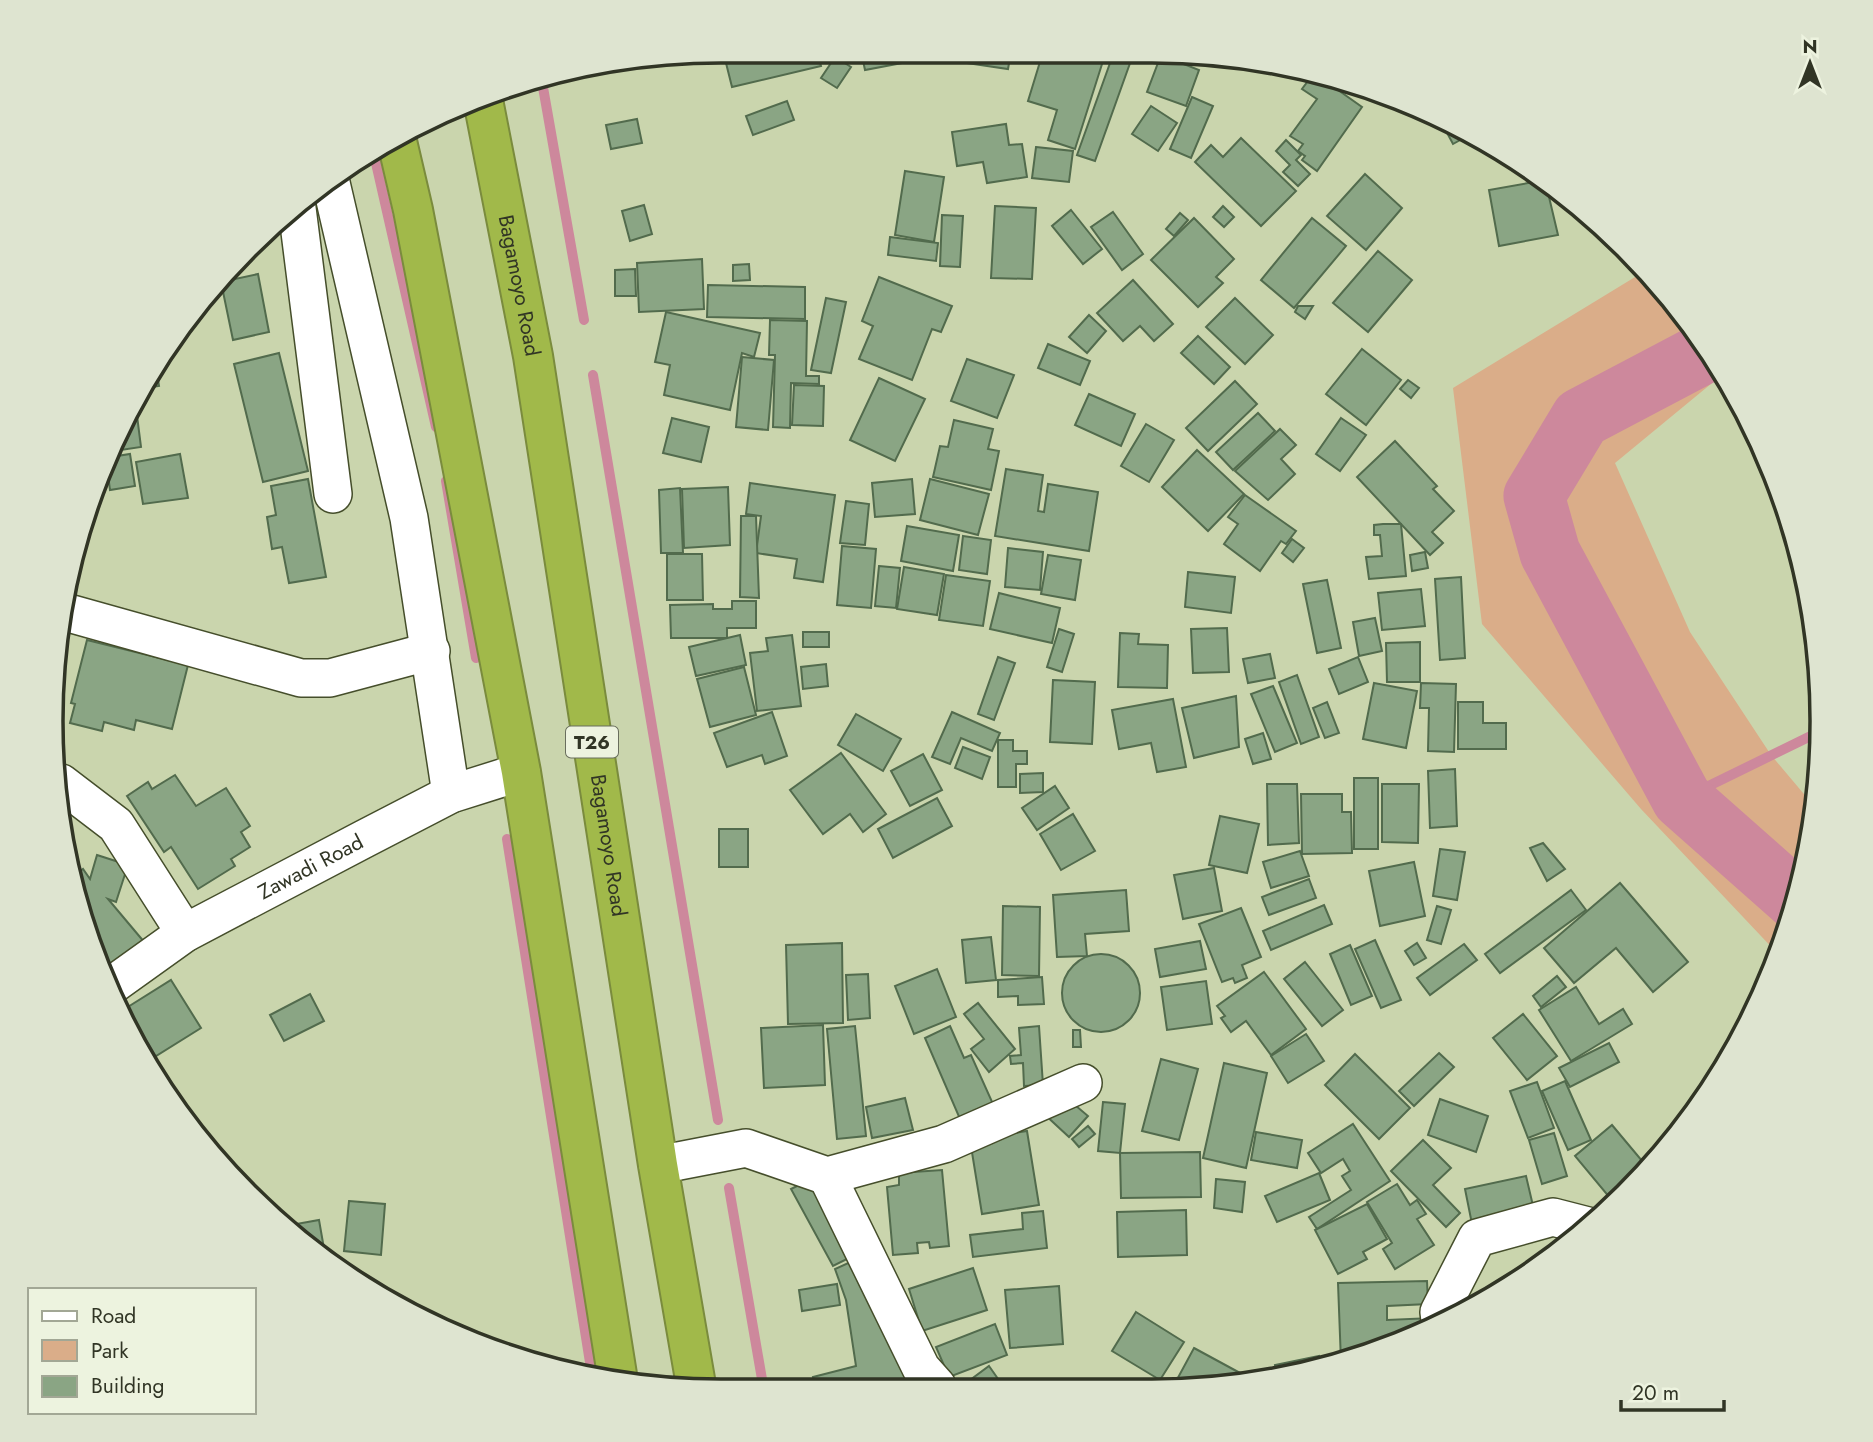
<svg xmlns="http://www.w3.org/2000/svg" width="1873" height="1442" font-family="Jost,sans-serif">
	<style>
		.green { fill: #daad89 }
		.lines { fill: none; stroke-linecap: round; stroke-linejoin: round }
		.stream { stroke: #cd889c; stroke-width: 10 }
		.river { stroke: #cd889c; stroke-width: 61 }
		.building { fill: #8aa584; stroke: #526b4d; stroke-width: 2 }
		.minor-casing { stroke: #454e2b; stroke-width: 40 }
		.highway-casing { stroke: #7a8b3d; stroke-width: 42 }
		.minor { stroke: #fff; stroke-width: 37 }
		.highway { stroke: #a1b94a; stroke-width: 38 }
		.labels { text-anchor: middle; stroke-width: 5; stroke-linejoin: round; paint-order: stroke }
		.shield { fill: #edf3df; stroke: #696e5d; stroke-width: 2 }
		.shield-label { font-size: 19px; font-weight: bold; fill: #313525 }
		.street-label { font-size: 21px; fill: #313525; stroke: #edf3df }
		.rim { fill: none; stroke: #313525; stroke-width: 3.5 }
	</style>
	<rect width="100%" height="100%" fill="#cad5ad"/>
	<!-- green -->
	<path class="green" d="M1640,274L1710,349L1723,374L1615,463L1690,632L1771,755L1814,806L1809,852L1778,954L1641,809L1482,624L1453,388Z"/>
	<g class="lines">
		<!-- stream -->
		<g class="stream">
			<path d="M541,76L584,320"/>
			<path d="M373,150L436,427"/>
			<path d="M593,375L718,1120"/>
			<path d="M446,481L476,658"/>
			<path d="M1682,799L1821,731"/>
			<path d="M507,839L592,1375"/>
			<path d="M729,1188L763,1385"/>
		</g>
		<!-- river -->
		<path class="river" d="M1710,350L1581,418L1534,496L1550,553L1682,799L1795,899"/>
	</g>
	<!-- building -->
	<g class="building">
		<path d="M723,51H817L821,66L732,87Z"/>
		<path d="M861,51H933L934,57L865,70Z"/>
		<path d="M947,51L1011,52L1008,69L946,60Z"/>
		<path d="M1043,52H1073L1103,61L1075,149L1048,140L1057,110L1028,101Z"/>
		<path d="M1114,52H1134L1095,161L1077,155Z"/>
		<path d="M1161,55L1199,70L1186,106L1147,92Z"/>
		<path d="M835,57L851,67L837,88L821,78Z"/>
		<path d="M1314,73L1362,107L1317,171L1302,160L1305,156L1298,151L1303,144L1290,136L1317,99L1302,89Z"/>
		<path d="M1192,97L1213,106L1191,158L1170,149Z"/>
		<path d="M787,101L794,120L753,135L746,116Z"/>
		<path d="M1151,106L1177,123L1158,151L1132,134Z"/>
		<path d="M1438,116L1449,120L1471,134L1453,144Z"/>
		<path d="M637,119L642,143L611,149L606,125Z"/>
		<path d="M1006,124L1009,145L1022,144L1027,177L987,183L983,162L957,166L952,132Z"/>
		<path d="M1241,138L1296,191L1261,226L1195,162L1211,145L1223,157Z"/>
		<path d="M1286,140L1301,155L1296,160L1310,174L1298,186L1283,172L1290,165L1276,151Z"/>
		<path d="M1036,147L1073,151L1069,182L1032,178Z"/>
		<path d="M905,171L944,177L934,242L895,235Z"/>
		<path d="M1365,174L1402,208L1366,250L1327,216Z"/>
		<path d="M1545,180L1558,235L1499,246L1489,190Z"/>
		<path d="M644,205L652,234L630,241L622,211Z"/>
		<path d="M995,206L1036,208L1032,279L991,278Z"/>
		<path d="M1223,206L1234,217L1224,227L1213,217Z"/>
		<path d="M1071,210L1102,249L1083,264L1052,226Z"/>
		<path d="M1113,212L1143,254L1122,270L1091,227Z"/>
		<path d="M1180,213L1188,220L1174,236L1166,229Z"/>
		<path d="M942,215L963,216L960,267L940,266Z"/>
		<path d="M1194,218L1234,259L1216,277L1223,283L1198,307L1151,260Z"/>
		<path d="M1312,218L1346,246L1294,308L1261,280Z"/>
		<path d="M890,237L938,243L936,261L888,255Z"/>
		<path d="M245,250L251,261L237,269L234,264Z"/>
		<path d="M1378,251L1412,280L1368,332L1333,303Z"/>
		<path d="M702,259L704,309L639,312L637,263Z"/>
		<path d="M749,264L750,280L733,281V265Z"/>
		<path d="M635,269L636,296H615V270Z"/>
		<path d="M258,274L269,332L233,340L221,282Z"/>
		<path d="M879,277L952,306L941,332L932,329L912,380L859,359L873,326L862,321Z"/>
		<path d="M1133,280L1173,324L1154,341L1140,326L1123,341L1097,313Z"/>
		<path d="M708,285L805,287V319L707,317Z"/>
		<path d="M826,298L846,302L831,373L811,370Z"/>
		<path d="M1235,298L1273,335L1245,364L1206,327Z"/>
		<path d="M1298,306H1313L1305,319L1295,312Z"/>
		<path d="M666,312L760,333L754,357L742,353L730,410L664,395L670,365L655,362Z"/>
		<path d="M1089,315L1106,331L1087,353L1069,337Z"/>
		<path d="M770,320L807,321L806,376H819V384L791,383L790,428L773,427L775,355H769Z"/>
		<path d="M1198,336L1230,367L1214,384L1181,353Z"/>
		<path d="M1048,344L1090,361L1080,385L1038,368Z"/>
		<path d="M1362,349L1401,380L1366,425L1326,394Z"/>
		<path d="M279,353L308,471L263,482L234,364Z"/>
		<path d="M742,357L774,360L768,430L736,427Z"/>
		<path d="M967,359L1014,375L997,418L951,401Z"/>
		<path d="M156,366L159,386L139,389L140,386Z"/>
		<path d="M879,378L925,399L895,461L850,440Z"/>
		<path d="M1408,380L1419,388L1411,398L1400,389Z"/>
		<path d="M1235,381L1257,404L1208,451L1186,428Z"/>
		<path d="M794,385L824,386L823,426L792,425Z"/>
		<path d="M1089,394L1135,414L1121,446L1075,425Z"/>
		<path d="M135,400L141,447L114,451Z"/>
		<path d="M1258,413L1275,431L1233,470L1216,452Z"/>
		<path d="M672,418L709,427L701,462L663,453Z"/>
		<path d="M1341,418L1366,435L1340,471L1316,454Z"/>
		<path d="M954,420L993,429L988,449L999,451L991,490L933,477L940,446L948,447Z"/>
		<path d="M1146,424L1174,440L1149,482L1121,466Z"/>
		<path d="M1280,429L1296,445L1281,459L1295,474L1268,500L1235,471Z"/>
		<path d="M1395,441L1437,486L1433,489L1454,511L1432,532L1443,543L1430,555L1357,477Z"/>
		<path d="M1197,450L1244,494L1208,531L1162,487Z"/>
		<path d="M130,454L135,486L110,490L107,468L111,457Z"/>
		<path d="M180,454L188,498L143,504L136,462Z"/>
		<path d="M1006,469L1043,475L1038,511L1044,512L1048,484L1098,492L1089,551L995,536Z"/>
		<path d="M308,479L326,577L289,583L282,547L272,549L267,517L276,515L271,486Z"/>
		<path d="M912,479L915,514L875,517L872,483Z"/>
		<path d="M930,479L989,494L978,535L920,520Z"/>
		<path d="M750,483L835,495L823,582L794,578L797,559L756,553L761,516L746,514Z"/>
		<path d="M728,487L730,545L684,548L682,489Z"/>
		<path d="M680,488L683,553H661L659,490Z"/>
		<path d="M1245,495L1296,531L1286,544L1281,541L1260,571L1224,544L1238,524L1228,517Z"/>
		<path d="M846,501L869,504L865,545L840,543Z"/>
		<path d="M741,516H756L759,598L740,597Z"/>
		<path d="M1383,524H1401L1406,576L1369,579L1366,557L1382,556L1380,535H1374V525Z"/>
		<path d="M907,526L959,535L953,571L901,561Z"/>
		<path d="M963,536L991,540L987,574L959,570Z"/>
		<path d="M1292,539L1304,548L1293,562L1282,553Z"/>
		<path d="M842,546L876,549L871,608L837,605Z"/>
		<path d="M1008,548L1043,552L1040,590L1005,587Z"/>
		<path d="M1425,552L1428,568L1412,571L1410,555Z"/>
		<path d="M667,554H702L703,600H667Z"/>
		<path d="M1048,555L1081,560L1075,600L1041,594Z"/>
		<path d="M879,566L900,568L896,608L875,606Z"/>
		<path d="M904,567L944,574L937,615L897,609Z"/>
		<path d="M1188,572L1235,577L1231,613L1185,607Z"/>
		<path d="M946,575L990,581L983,626L939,620Z"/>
		<path d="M1461,577L1465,658L1440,660L1435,579Z"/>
		<path d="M1327,580L1341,648L1317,653L1303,584Z"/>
		<path d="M1421,589L1425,626L1382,630L1378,593Z"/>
		<path d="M999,593L1060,608L1052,643L990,629Z"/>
		<path d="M732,601H756V628H727V638H671L670,605L713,604V609H732Z"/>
		<path d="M1375,618L1382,651L1359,656L1353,622Z"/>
		<path d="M1227,628L1229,672L1193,673L1191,629Z"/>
		<path d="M1059,629L1074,634L1062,672L1047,667Z"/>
		<rect x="803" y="632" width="26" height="15"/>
		<path d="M1120,633L1139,634L1138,644L1168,645L1167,688L1118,687Z"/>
		<path d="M740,635L746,665L696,676L689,647Z"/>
		<path d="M792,635L801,706L757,711L750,653L768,651L766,638Z"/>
		<path d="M87,640L188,665L172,729L136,720L134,730L104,722L102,731L70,723L75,704L71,703Z"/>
		<path d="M1420,642V682H1387L1386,643Z"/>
		<path d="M1270,654L1275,678L1248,683L1243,659Z"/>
		<path d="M998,657L1015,663L994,720L978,714Z"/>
		<path d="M1358,657L1368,682L1339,694L1329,669Z"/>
		<path d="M826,664L828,686L803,689L801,667Z"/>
		<path d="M744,667L756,715L710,727L697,679Z"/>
		<path d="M1297,675L1319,737L1301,744L1279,682Z"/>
		<path d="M1053,680L1095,682L1092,744L1050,742Z"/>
		<path d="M1374,683L1417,691L1406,748L1363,739Z"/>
		<path d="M1421,683L1456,684L1454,752L1428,751L1429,708H1420Z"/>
		<path d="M1273,686L1297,743L1275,752L1251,694Z"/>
		<path d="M1236,696L1239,747L1194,758L1182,708Z"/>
		<path d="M1173,699L1186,767L1157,772L1151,743L1119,749L1112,710Z"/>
		<path d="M1327,702L1339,733L1325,738L1313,708Z"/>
		<path d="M1458,702H1483V723H1506V749H1458Z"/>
		<path d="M772,712L787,756L765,764L762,755L727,767L714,733Z"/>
		<path d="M952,712L1000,733L992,751L961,738L950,764L932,757Z"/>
		<path d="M856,714L901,739L883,771L838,745Z"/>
		<path d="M1263,733L1271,759L1253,764L1245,739Z"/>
		<path d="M998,740H1013V751H1027V764H1016V787H998Z"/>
		<path d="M963,747L990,757L982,779L955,768Z"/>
		<path d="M841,753L886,814L863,832L850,814L823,834L790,790Z"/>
		<path d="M923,754L942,790L910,806L891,771Z"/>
		<path d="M1455,769L1457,826L1430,828L1428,771Z"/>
		<path d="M1043,773V792L1020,793V774Z"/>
		<path d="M175,775L196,806L226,788L250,826L241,832L250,847L231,859L235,866L198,889L171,847L164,852L127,796L148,782L152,789Z"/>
		<rect x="1354" y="778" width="24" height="71"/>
		<path d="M1267,784H1297L1299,843L1268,845Z"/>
		<path d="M1382,784H1419L1418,843L1382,842Z"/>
		<path d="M1055,786L1069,808L1037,830L1022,808Z"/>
		<path d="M1301,794H1342V812H1351L1352,853L1302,854Z"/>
		<path d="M937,798L952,826L893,858L878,829Z"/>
		<path d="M1073,814L1095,851L1061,870L1040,834Z"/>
		<path d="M1220,816L1259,824L1247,873L1209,865Z"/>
		<rect x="719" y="829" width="29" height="38"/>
		<path d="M1543,843L1565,869L1547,881L1530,848Z"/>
		<path d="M1440,849L1465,852L1457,900L1433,896Z"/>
		<path d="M1300,851L1309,876L1271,888L1263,862Z"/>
		<path d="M97,855L128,865L116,902L108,899L145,943L106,976L86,936L76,874L83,869L90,879Z"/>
		<path d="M1414,862L1425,916L1380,926L1369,871Z"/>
		<path d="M1214,868L1222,911L1183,919L1174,875Z"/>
		<path d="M1309,879L1316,898L1269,915L1262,897Z"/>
		<path d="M1620,883L1688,962L1653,992L1616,948L1574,983L1544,948Z"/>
		<path d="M1126,890L1129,931L1085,934L1087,956L1057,957L1053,895Z"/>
		<path d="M1571,890L1586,910L1500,973L1485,954Z"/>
		<path d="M1324,905L1332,924L1271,950L1263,931Z"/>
		<path d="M1003,906L1040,907L1039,976L1002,975Z"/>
		<path d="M1437,906L1451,910L1441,944L1427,940Z"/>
		<path d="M1241,908L1261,957L1242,965L1247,978L1235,983L1233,978L1222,982L1199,924Z"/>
		<path d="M991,937L996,980L966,983L962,940Z"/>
		<path d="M1375,940L1401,1000L1381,1008L1355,949Z"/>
		<path d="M1200,941L1206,969L1160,977L1155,949Z"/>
		<path d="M842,943L843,1023L788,1024L786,945Z"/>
		<path d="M1417,943L1426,958L1414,965L1405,951Z"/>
		<path d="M1464,944L1477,960L1430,995L1417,978Z"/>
		<path d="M1350,945L1372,996L1351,1005L1330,954Z"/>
		<circle cx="1101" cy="993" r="39"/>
		<path d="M1305,962L1343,1010L1322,1026L1284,979Z"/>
		<path d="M937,969L956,1017L914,1034L895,986Z"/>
		<path d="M1264,972L1306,1029L1271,1055L1246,1021L1231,1032L1221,1018L1225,1016L1217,1006Z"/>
		<path d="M868,974L870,1018L848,1020L846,975Z"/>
		<path d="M1557,976L1566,987L1541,1007L1533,996Z"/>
		<path d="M1042,977L1044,1004L1018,1005V996L998,997V980Z"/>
		<path d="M171,980L201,1028L148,1061L123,1010Z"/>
		<path d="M1206,981L1212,1024L1167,1030L1161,987Z"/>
		<path d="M1576,987L1599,1024L1623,1009L1632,1024L1571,1061L1539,1010Z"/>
		<path d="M310,994L324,1021L284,1041L270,1015Z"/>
		<path d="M978,1003L1015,1049L989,1072L971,1049L984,1039L964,1014Z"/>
		<path d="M1523,1014L1557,1056L1527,1080L1493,1038Z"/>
		<path d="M823,1025L825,1085L764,1088L761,1028Z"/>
		<path d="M855,1026L866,1136L837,1139L827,1029Z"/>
		<path d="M950,1026L964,1058L971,1055L993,1104L960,1119L925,1038Z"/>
		<path d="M1039,1026L1043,1085L1024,1086L1023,1063L1011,1064L1010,1056L1021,1055L1019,1028Z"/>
		<path d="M1073,1030H1080L1081,1047H1073Z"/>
		<path d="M1306,1034L1324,1061L1288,1083L1271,1056Z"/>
		<path d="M1609,1043L1619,1062L1570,1087L1559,1068Z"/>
		<path d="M1439,1053L1454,1067L1414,1106L1399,1091Z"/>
		<path d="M1355,1054L1410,1108L1379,1139L1325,1085Z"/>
		<path d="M1161,1059L1198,1069L1179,1140L1142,1131Z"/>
		<path d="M1224,1063L1267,1073L1246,1168L1203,1158Z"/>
		<path d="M1565,1081L1591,1140L1568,1150L1542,1091Z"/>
		<path d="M1537,1082L1554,1128L1528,1138L1510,1091Z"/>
		<path d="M905,1098L913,1130L872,1138L866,1107Z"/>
		<path d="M1440,1099L1488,1116L1476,1152L1428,1135Z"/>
		<path d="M1069,1100L1088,1116L1069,1137L1042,1112Z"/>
		<path d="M1704,1100L1677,1132L1674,1125L1686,1119L1683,1111Z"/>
		<path d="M1103,1102L1125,1104L1120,1153L1098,1151Z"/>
		<path d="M1353,1124L1390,1181L1317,1229L1309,1217L1351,1190L1342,1176L1350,1171L1343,1159L1321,1173L1308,1153Z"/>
		<path d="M1612,1125L1648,1168L1615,1204L1575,1156Z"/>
		<path d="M1088,1126L1095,1134L1079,1147L1072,1139Z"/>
		<path d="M1027,1131L1039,1205L982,1214L970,1140Z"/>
		<path d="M1256,1132L1302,1140L1297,1168L1251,1160Z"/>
		<path d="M1554,1133L1567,1176L1542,1184L1529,1140Z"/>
		<path d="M1423,1140L1451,1168L1433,1185L1460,1213L1446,1227L1391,1171Z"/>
		<path d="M1200,1152L1201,1197L1121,1198L1120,1153Z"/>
		<path d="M942,1170L949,1246L930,1248L929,1242L917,1243L918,1253L893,1255L887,1187L899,1185V1173Z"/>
		<path d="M1319,1173L1330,1200L1277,1222L1265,1196Z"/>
		<path d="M1526,1176L1534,1210L1472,1224L1465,1189Z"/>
		<path d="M813,1178L855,1255L833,1266L791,1189Z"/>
		<path d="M1216,1179L1245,1182L1242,1212L1214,1208Z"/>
		<path d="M1397,1184L1410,1205L1417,1200L1426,1214L1417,1219L1434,1245L1395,1269L1383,1249L1392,1243L1367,1202Z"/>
		<path d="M349,1201L385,1204L381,1255L344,1251Z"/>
		<path d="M1367,1204L1387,1239L1363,1252L1367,1259L1338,1274L1315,1230Z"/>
		<path d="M1186,1210L1187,1255L1118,1257L1117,1212Z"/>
		<path d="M1043,1211L1047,1248L973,1257L970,1235L1023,1229L1022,1213Z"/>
		<path d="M319,1220L326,1260L285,1226Z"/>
		<path d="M857,1259L915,1386L815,1385L813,1377L856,1366L846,1300L835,1269Z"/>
		<path d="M973,1268L987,1310L922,1331L909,1289Z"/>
		<path d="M1427,1281L1428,1304L1387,1306V1320L1432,1318L1433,1324L1368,1356L1341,1362L1338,1283Z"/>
		<path d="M837,1284L840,1305L802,1311L799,1290Z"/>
		<path d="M1059,1286L1063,1344L1010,1348L1005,1290Z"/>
		<path d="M1136,1312L1184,1342L1160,1380L1112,1351Z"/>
		<path d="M995,1324L1007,1355L949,1377L936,1347Z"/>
		<path d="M1194,1348L1253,1380L1239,1386L1174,1385Z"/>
		<path d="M1319,1356L1321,1366L1277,1377L1275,1365Z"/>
		<path d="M989,1366L1003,1386H962Z"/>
	</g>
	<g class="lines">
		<!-- minor casing -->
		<g class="minor-casing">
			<g id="minor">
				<path d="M331,183L409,518L451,794"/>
				<path d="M297,208L333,494"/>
				<path d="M65,612L301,678H330L431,651"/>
				<path d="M61,783L116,825L185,933"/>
				<path id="s1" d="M111,986L185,933L364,839L451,794L521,772"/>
				<path d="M658,1165L746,1148L827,1176L944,1144L1083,1083"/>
				<path d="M827,1176L921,1368L937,1386"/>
				<path d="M1440,1320L1439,1312L1477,1238L1553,1217L1588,1226"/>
			</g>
		</g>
		<!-- highway casing -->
		<g class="highway-casing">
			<g id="highway">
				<path id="s2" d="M483,100L533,356L658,1165L696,1385"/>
				<path d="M396,137L413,210L521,772L618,1381"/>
			</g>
		</g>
		<!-- minor -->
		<use href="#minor" class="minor"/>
		<!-- highway -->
		<use href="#highway" class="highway"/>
	</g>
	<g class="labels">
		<!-- shield labels -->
		<rect class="shield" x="566" y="726.5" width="52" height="31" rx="5"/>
		<g class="shield-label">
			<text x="592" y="749">T26</text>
		</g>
		<!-- street labels -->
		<g class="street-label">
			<text dy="7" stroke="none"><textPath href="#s2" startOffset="189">Bagamoyo Road</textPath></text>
			<text dy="7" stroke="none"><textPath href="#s2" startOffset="756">Bagamoyo Road</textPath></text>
			<text dy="7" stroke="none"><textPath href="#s1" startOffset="233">Zawadi Road</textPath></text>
		</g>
	</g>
	<!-- crop -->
	<path d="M0 0H1873V1442H0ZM721 63H1152A658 658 0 0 1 1810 721V721A658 658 0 0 1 1152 1379H721A658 658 0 0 1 63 721V721A658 658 0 0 1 721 63Z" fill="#dee4d0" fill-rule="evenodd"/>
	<path class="rim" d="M721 63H1152A658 658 0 0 1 1810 721V721A658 658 0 0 1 1152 1379H721A658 658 0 0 1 63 721V721A658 658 0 0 1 721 63Z"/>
	<!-- legend -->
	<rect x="28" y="1288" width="228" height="126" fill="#edf3df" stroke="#a2a795" stroke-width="2"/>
	<rect x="42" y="1311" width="35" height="10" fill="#ffffff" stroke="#a2a795" stroke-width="2"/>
	<text x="91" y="1323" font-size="21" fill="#313525">Road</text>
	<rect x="42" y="1340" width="35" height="21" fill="#daad89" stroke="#a2a795" stroke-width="2"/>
	<text x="91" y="1358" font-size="21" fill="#313525">Park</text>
	<rect x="42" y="1376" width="35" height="21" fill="#8aa584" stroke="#a2a795" stroke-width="2"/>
	<text x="91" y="1393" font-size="21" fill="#313525">Building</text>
	<!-- north arrow -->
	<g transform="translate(1810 63)" stroke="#edf3df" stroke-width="5" paint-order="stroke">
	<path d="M0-5L12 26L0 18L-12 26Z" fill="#313525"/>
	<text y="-10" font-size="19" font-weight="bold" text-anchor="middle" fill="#313525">N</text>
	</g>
	<!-- scale -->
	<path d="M1621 1400v10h103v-10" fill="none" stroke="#313525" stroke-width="3.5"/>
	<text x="1632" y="1400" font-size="21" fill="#313525" stroke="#edf3df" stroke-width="5" paint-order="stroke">20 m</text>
</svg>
